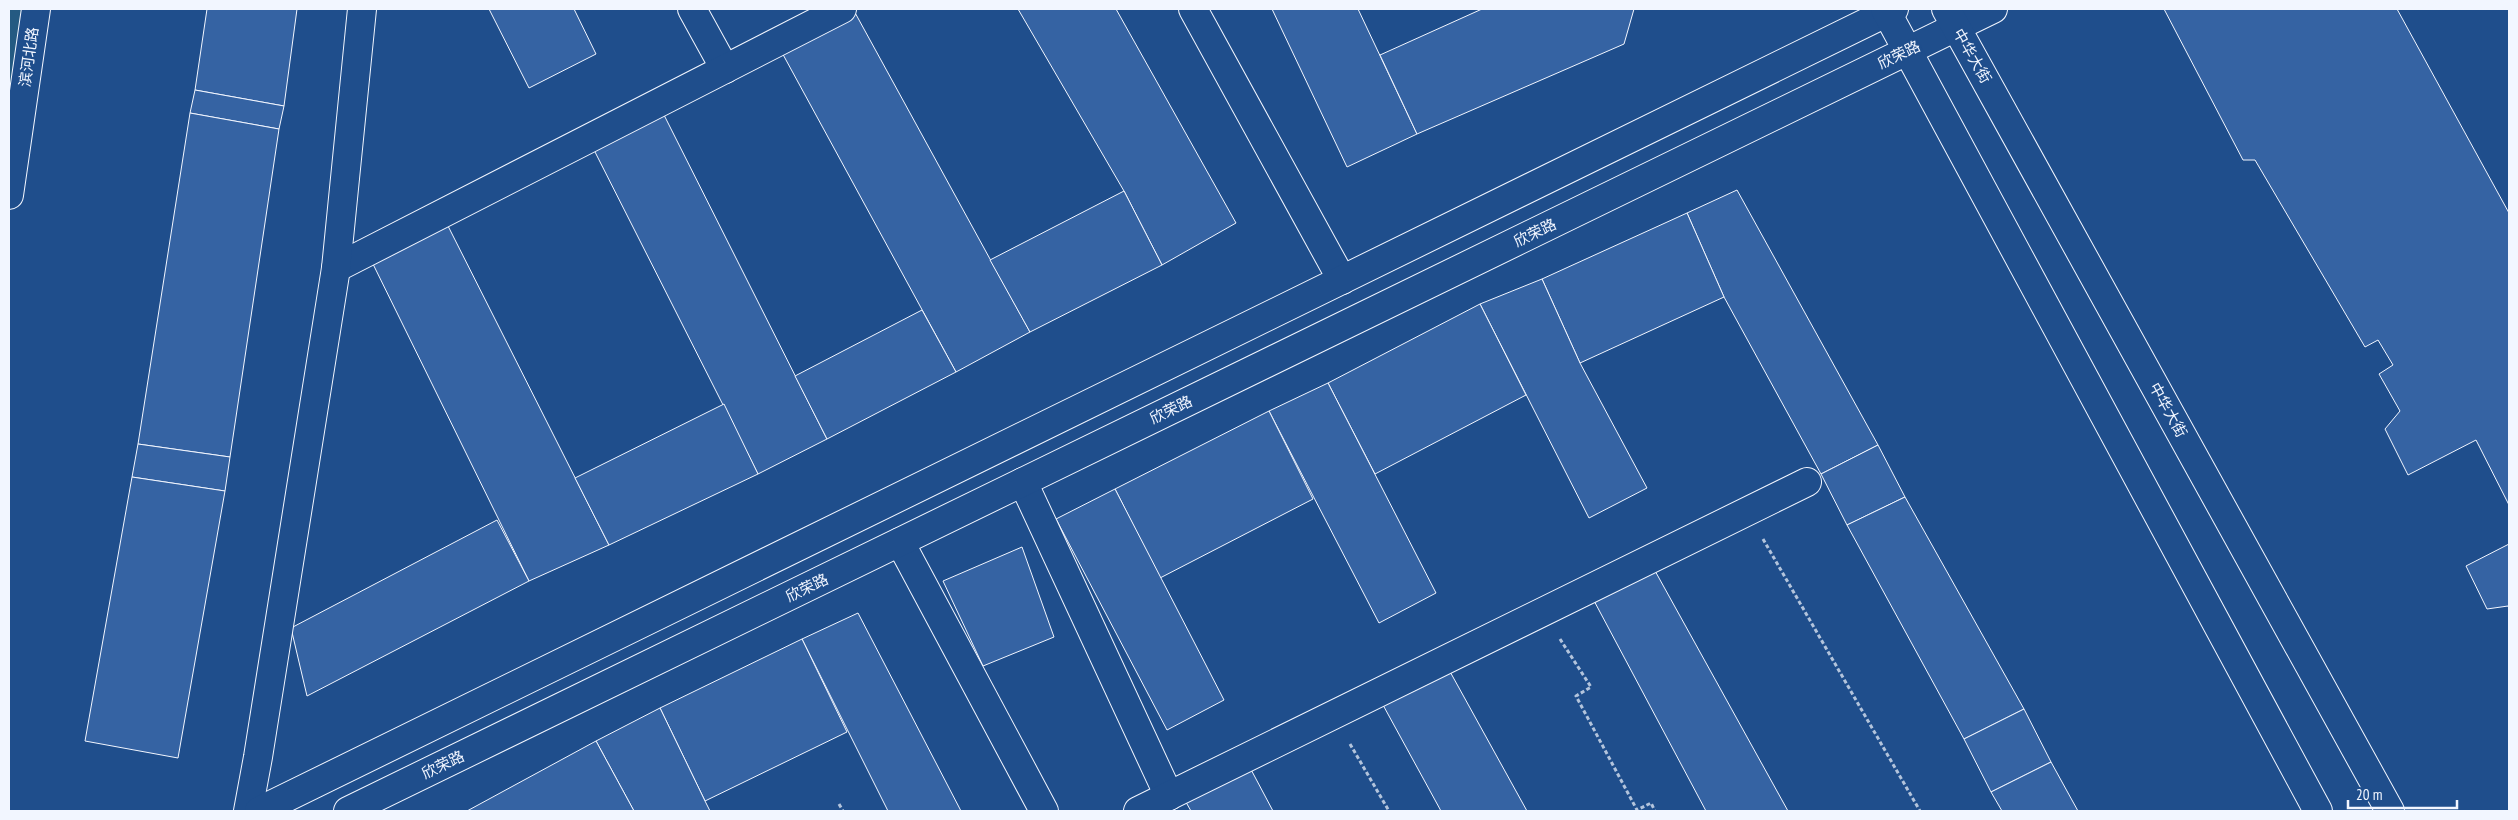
<svg xmlns="http://www.w3.org/2000/svg" width="2518" height="820" font-family="'PT Sans Narrow','Noto Sans SC',sans-serif">
	<style>
		.green { fill: #245a82; stroke: #a8bbd7 }
		.building { fill: #3563a3; stroke: #f2f6ff }
		.lines { fill: none; stroke-linecap: round; stroke-linejoin: round }
		.street-casing { stroke: #f2f6ff; stroke-width: 30 }
		.secondary-casing { stroke: #f2f6ff; stroke-width: 30 }
		.path { stroke: #b3c4dc; stroke-width: 3; stroke-dasharray: 4 2.5; stroke-linecap: butt }
		.street { stroke: #1f4e8c; stroke-width: 28 }
		.secondary { stroke: #1f4e8c; stroke-width: 28 }
		.labels { text-anchor: middle; stroke-width: 4; stroke-linejoin: round; paint-order: stroke }
		.street-label { font-size: 15px; fill: #f2f6ff; stroke: #1f4e8c }
	</style>
	<rect width="100%" height="100%" fill="#1f4e8c"/>
	<!-- green -->
	<path class="green" d="M9,9H25L9,137Z"/>
	<!-- building -->
	<g class="building">
		<path d="M207,9H297L284,106L195,90Z"/>
		<path d="M489,9H574L596,54L529,88Z"/>
		<path d="M853,9L1030,332L956,372L780,49Z"/>
		<path d="M1018,9H1116L1236,223L1162,265L1124,191Z"/>
		<path d="M1272,9H1358L1417,134L1347,167Z"/>
		<path d="M1482,9H1634L1624,44L1417,134L1380,55Z"/>
		<path d="M2164,9H2397L2509,213V505L2476,440L2408,475L2385,429L2400,411L2379,374L2393,365L2378,340L2365,347L2255,160H2243Z"/>
		<path d="M195,90L284,106L279,129L190,113Z"/>
		<path d="M190,113L279,129L230,457L138,444Z"/>
		<path d="M663,113L827,439L758,474L593,148Z"/>
		<path d="M1737,190L1878,445L1821,474L1724,297L1687,213Z"/>
		<path d="M1124,191L1162,265L1030,332L990,260Z"/>
		<path d="M1687,213L1724,297L1580,363L1542,279Z"/>
		<path d="M446,222L609,545L529,581L371,260Z"/>
		<path d="M1542,279L1580,363L1647,488L1589,518L1480,304Z"/>
		<path d="M1480,304L1526,395L1375,474L1328,383Z"/>
		<path d="M922,310L956,372L827,439L795,376Z"/>
		<path d="M1328,383L1436,593L1379,623L1269,411Z"/>
		<path d="M724,404L758,474L609,545L575,478Z"/>
		<path d="M1269,411L1313,499L1160,578L1115,489Z"/>
		<path d="M138,444L230,457L225,491L132,477Z"/>
		<path d="M1878,445L1905,497L1847,525L1821,474Z"/>
		<path d="M132,477L225,491L178,758L85,741Z"/>
		<path d="M1115,489L1224,700L1167,730L1056,519Z"/>
		<path d="M1905,497L2024,709L1964,739L1847,525Z"/>
		<path d="M497,520L529,581L307,696L291,628Z"/>
		<path d="M2509,544V609L2508,606L2487,609L2466,566Z"/>
		<path d="M1022,547L1054,637L983,666L943,581Z"/>
		<path d="M1654,569L1788,811H1706L1592,597Z"/>
		<path d="M858,613L961,811H888L802,639Z"/>
		<path d="M802,639L847,732L705,801L660,708Z"/>
		<path d="M1448,668L1527,811H1441L1383,705Z"/>
		<path d="M660,708L705,801L710,811H634L596,741Z"/>
		<path d="M2024,709L2051,762L1991,792L1964,739Z"/>
		<path d="M596,741L634,811H467Z"/>
		<path d="M1247,762L1273,811H1191L1183,797Z"/>
		<path d="M2051,762L2078,811H2002L1991,792Z"/>
	</g>
	<g class="lines">
		<!-- street casing -->
		<g class="street-casing">
			<g id="street">
				<path d="M692,9L725,69"/>
				<path d="M1193,9L1342,280"/>
				<path d="M9,195L36,9"/>
				<path d="M336,268L842,9"/>
				<path d="M1023,482L1169,796"/>
				<path d="M900,542L1044,811"/>
				<path d="M248,811L258,757L336,268L362,9"/>
				<path d="M259,811L1894,9"/>
				<path d="M348,811L1993,9"/>
				<path d="M1138,811L1807,482"/>
			</g>
		</g>
		<!-- secondary casing -->
		<g class="secondary-casing">
			<g id="secondary">
				<path d="M1885,9L2318,811"/>
				<path d="M1946,9L2390,811"/>
			</g>
		</g>
		<!-- path -->
		<g class="path">
			<path d="M1763,539L1920,811"/>
			<path d="M1560,639L1591,687L1576,696L1637,810L1651,803L1655,811"/>
			<path d="M1350,744L1389,811"/>
			<path d="M839,804L843,811"/>
		</g>
		<!-- street -->
		<use href="#street" class="street"/>
		<!-- secondary -->
		<use href="#secondary" class="secondary"/>
	</g>
	<g class="labels">
		<!-- street labels -->
		<g class="street-label">
			<text transform="translate(1899 55) rotate(-26)" y="5">欣荣路</text>
			<text transform="translate(1972 56) rotate(60)" y="5">中华大街</text>
			<text transform="translate(29 57) rotate(-82)" y="5">滨河北路</text>
			<text transform="translate(1535 233) rotate(-26)" y="5">欣荣路</text>
			<text transform="translate(1171 410) rotate(-26)" y="5">欣荣路</text>
			<text transform="translate(2168 410) rotate(61)" y="5">中华大街</text>
			<text transform="translate(807 588) rotate(-26)" y="5">欣荣路</text>
			<text transform="translate(443 765) rotate(-26)" y="5">欣荣路</text>
		</g>
	</g>
	<!-- border -->
	<rect width="2518" height="820" fill="none" stroke="#f2f6ff" stroke-width="20"/>
	<!-- scale -->
	<path d="M2348 800v8h109v-8" fill="none" stroke="#f2f6ff" stroke-width="2.5"/>
	<text x="2356" y="800" font-size="15" fill="#f2f6ff" stroke="#1f4e8c" stroke-width="4" paint-order="stroke">20 m</text>
</svg>
